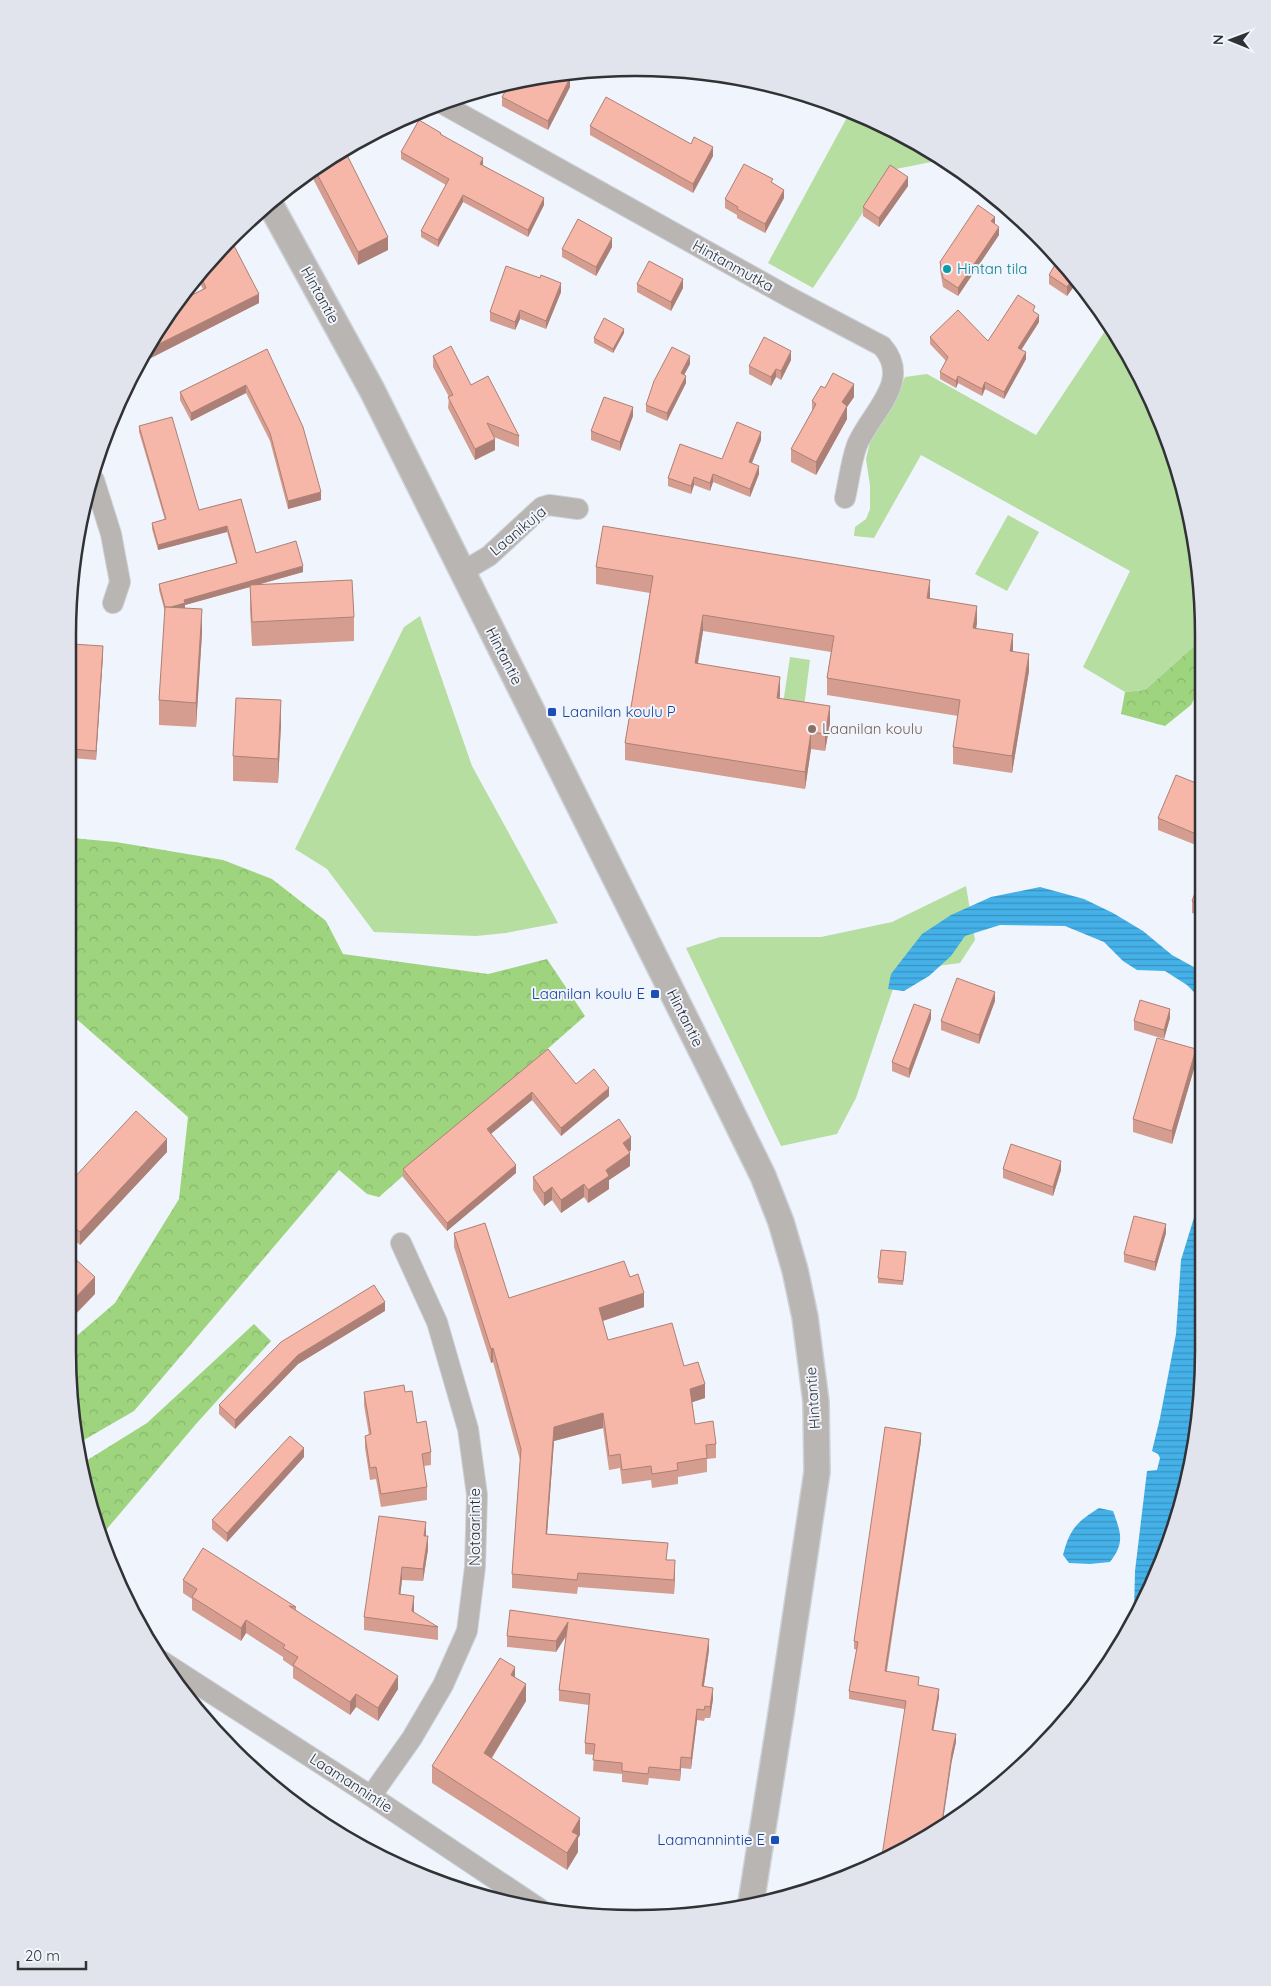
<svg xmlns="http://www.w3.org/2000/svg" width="1271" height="1986" font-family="Quicksand,sans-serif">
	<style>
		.green { fill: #b6dea0 }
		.forest { fill: url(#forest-crowns) }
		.water { fill: url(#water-rules) }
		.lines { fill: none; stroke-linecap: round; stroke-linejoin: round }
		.minor-casing { stroke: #cdd1d8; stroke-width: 22 }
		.tertiary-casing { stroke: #cdd1d8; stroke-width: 28 }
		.minor { stroke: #b9b5b3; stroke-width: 20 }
		.tertiary { stroke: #b9b5b3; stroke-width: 25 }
		.wall { fill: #d49d90 }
		.shaded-wall { fill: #ac8076 }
		.building { fill: #f6b7a8; stroke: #ac8076 }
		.culture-dot { fill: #0f9aa8; stroke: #f0f4fc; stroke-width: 2 }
		.transit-dot { fill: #1a4fb4; stroke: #f0f4fc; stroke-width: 2 }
		.education-dot { fill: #8d6e63; stroke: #f0f4fc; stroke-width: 2 }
		.labels { text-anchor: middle; stroke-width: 4; stroke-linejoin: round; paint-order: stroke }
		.street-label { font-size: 15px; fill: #303235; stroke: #f0f4fc }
		.culture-label { font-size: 15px; fill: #0d838f; stroke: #f0f4fc; text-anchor: start }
		.transit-label { font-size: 15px; fill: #164399; stroke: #f0f4fc; text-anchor: end }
		.education-label { font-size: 15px; fill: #785e54; stroke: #f0f4fc; text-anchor: start }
		.rim { fill: none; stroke: #303235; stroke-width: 2.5 }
	</style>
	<defs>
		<pattern id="forest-crowns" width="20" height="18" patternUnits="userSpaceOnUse" patternTransform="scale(1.25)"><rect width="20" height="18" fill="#9ed47e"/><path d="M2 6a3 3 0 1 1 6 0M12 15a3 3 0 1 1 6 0" fill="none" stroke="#88b66e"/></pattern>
		<pattern id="water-rules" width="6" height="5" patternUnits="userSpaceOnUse" patternTransform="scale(1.25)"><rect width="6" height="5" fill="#44b1e9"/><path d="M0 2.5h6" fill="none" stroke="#3991be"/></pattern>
	</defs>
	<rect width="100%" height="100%" fill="#f0f4fc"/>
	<!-- green -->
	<g class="green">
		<path d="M850,112L887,126L941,160L891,170L813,288L768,263Z"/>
		<path d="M1107,328L1145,384L1184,488L1202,598V639L1145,690L1125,692L1083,667L1130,571L921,455L874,538L854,536L855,527L866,519L870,509V486L866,459L870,442L895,400L905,377L927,374L1036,435Z"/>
		<path d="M1008,515L1039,532L1007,591L975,574Z"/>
		<path d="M420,616L472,766L558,923L506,933L476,936L374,932L327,869L295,849L404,627Z"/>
		<path d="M790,657L810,660L804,707L783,704Z"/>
		<path d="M966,886L975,940L960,963L899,971L856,1098L837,1134L781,1146L686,948L720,937H821L892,922Z"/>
	</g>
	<!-- forest -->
	<g class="forest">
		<path d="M1202,639V671L1196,680L1194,699L1191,705L1165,726L1121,714L1125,692L1145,690Z"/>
		<path d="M72,838L116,842L223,860L272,879L326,921L343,954L488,974L547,959L585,1016L379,1197L367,1194L339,1170L134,1411L77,1444L72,1425V1340L115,1303L179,1199L188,1117L72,1015Z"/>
		<path d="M254,1324L271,1341L196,1424L100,1537L81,1464L147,1423Z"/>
	</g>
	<!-- water -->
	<g class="water">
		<path d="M1040,887L1084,899L1113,913L1143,931L1172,955L1201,971V999L1187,985L1165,971L1137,970L1123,961L1104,942L1065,926L1000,925L965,936L951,956L929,976L904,991L888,989L891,974L922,934L951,915L991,897Z"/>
		<path d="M1200,1198L1199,1424L1160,1568L1134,1613L1135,1571L1147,1471L1157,1470L1160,1458L1158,1454L1152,1451L1160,1418L1176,1334L1181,1260Z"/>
		<path d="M1099,1508L1113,1511C1121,1533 1125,1543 1110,1562L1090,1564L1069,1563L1063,1555C1070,1528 1077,1522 1099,1508Z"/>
	</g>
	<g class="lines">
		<!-- minor casing -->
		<g class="minor-casing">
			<g id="minor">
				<path d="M441,103L789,297L882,346C913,381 871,412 857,445C851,461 849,481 845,498"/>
				<path d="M94,480L111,534L120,582L113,603"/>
				<path d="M462,572L489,556L542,507L549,505L578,509"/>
				<path d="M160,1660L371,1796L540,1909"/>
				<path d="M371,1796L412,1738L443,1685L467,1631L475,1567L477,1495L468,1429L437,1322L401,1243"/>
			</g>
		</g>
		<!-- tertiary casing -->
		<g class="tertiary-casing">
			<path id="tertiary" d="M269,202L372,390L711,1070L763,1176L781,1222L795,1270L805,1317L816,1402L817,1472L781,1714L751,1903"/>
		</g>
		<!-- minor -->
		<use href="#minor" class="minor"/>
		<!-- tertiary -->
		<use href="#tertiary" class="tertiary"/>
	</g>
	<!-- wall -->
	<g class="wall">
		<path d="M570,87L548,130L502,106V97Z"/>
		<path d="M590,126L713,156L693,193L590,135Z"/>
		<path d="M441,134L483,164V165L544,205L528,237L463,202L438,247L421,237V231L446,185L401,159V152Z"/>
		<path d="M352,143L346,154L388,250L358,265L310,173Z"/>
		<path d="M773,183L784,198L765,233L737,218V215L725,208V199Z"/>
		<path d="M908,186L879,227L863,216V207Z"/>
		<path d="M995,224L999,235L958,296L943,287L940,270V262Z"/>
		<path d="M231,240L259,303L143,362L178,302L203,289L196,277Z"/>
		<path d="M612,247L596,276L562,257V249Z"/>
		<path d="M1049,275L1077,282L1067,296L1049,284Z"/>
		<path d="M637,284L683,288L671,311L637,292Z"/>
		<path d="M561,292L546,329L520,319L515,330L490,321V312Z"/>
		<path d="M1035,312L1039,322L1021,350L1026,359L1004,399L985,389L982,396L958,383L956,388L940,379V372L946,361L930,344V337L988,341Z"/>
		<path d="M624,333L613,353L594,343V338Z"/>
		<path d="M267,349L321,500L288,509L270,441L246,393L191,421L180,400V392Z"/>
		<path d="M433,356L471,385L519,436V447L494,437L495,450L475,460L448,408L449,397L433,367Z"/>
		<path d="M791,360L781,380L776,377L771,386L749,374V366Z"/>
		<path d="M690,364L684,374L686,383L667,421L646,412V405Z"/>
		<path d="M825,388L854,397L847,407V419L816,475L791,462V449L812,411V401Z"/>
		<path d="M633,416L620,451L591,440V431Z"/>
		<path d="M139,426L199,510L241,499L256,553L303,572L257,585L354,617V641L252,646L250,610V587L185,605V608L202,633L196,727L159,725V700L165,612L159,590V584L236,563L227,532L158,550L152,529V523L165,520L139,432Z"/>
		<path d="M761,440L752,463L759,474L750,497L713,482L710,491L694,485L691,494L668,486V478L722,459Z"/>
		<path d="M596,567L930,598L977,623L976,629L1013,651L1029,671L1012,773L953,764V747L958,716L827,695V678L831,652L703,631L698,663L780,694V698L830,723L825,751L811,749L805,789L625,760V743L650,593L596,584Z"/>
		<path d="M72,644L103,655L96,760L72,758Z"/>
		<path d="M281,724L278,783L233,781V756Z"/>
		<path d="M1201,785V847L1158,830V818Z"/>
		<path d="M1201,877V916L1192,913V901Z"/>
		<path d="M995,1001L979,1044L941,1030V1021Z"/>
		<path d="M1170,1018L1164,1039L1134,1030V1021Z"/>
		<path d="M931,1019L909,1078L892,1071V1062Z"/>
		<path d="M548,1049L576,1084L609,1096L561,1136L532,1100L491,1134L516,1173L447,1231L403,1177V1169Z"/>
		<path d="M1196,1062L1172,1144L1133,1132V1119Z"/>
		<path d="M631,1150L629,1152L630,1166L609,1180V1189L588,1203L584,1197L561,1213L552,1200L544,1206L533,1190V1177Z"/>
		<path d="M167,1152L80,1245L72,1238V1180Z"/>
		<path d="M1003,1169L1061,1170L1053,1196L1003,1178Z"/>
		<path d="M454,1233L509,1298L630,1277L644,1307L603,1321L608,1340L684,1366L705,1398L692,1402L695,1424L716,1444V1458L707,1459V1472L678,1477V1484L652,1488L651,1480L622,1484L620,1468L609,1470L603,1428L554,1441L547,1534L668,1560L675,1574L674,1594L578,1587L577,1594L512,1588V1574L520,1460L493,1362L491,1363L454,1247Z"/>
		<path d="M1166,1233L1155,1271L1124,1262V1254Z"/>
		<path d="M906,1257L903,1285L878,1283V1278Z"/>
		<path d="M385,1311L298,1364L235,1429L219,1414V1405Z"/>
		<path d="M364,1392H405L417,1423L431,1452V1465L424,1466L427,1487V1500L381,1507L376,1479L370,1480L365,1448V1436L369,1435L364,1405Z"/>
		<path d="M921,1441L887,1671L919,1686L939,1697L933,1730L956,1742L952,1760L904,1709L849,1699V1691L857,1650L854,1649V1641Z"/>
		<path d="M304,1457L227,1542L212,1529V1520Z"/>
		<path d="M426,1536L428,1549L423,1581L402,1580L400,1594L414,1609V1613L438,1627V1640L364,1630V1617Z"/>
		<path d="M183,1580L296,1607V1610L398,1689L378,1721L356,1707L350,1715L293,1678V1667L283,1660V1657L246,1633L241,1641L192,1610V1599L183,1593Z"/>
		<path d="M510,1610L709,1650L704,1686L713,1699L710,1718H705L704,1721L697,1720L691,1769L681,1768L680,1781L649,1778L648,1785L622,1782V1774L593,1771L594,1755L585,1754V1743L589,1705L559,1701V1690L566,1636L556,1652L507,1647V1636Z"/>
		<path d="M515,1677L526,1701L492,1758L580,1835L578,1838V1852L567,1870L432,1783V1766Z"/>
	</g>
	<!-- shaded-wall -->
	<g class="shaded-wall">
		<path d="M570,78V87L548,130V121Z"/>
		<path d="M352,143L342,160V150Z"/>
		<path d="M713,147V156L693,193V184Z"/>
		<path d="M483,158V164L480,170V164Z"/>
		<path d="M908,177V186L879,227V218Z"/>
		<path d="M784,190V198L765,233V224Z"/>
		<path d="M463,195V202L438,247V240Z"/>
		<path d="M544,198V205L528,237V230Z"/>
		<path d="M995,217V225L991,221Z"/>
		<path d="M999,227V235L958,296V288Z"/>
		<path d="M388,237V250L358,265V252Z"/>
		<path d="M612,238V247L596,276V267Z"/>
		<path d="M1074,277L1077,282L1067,296V287Z"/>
		<path d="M683,279V288L671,311V302Z"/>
		<path d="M561,283V292L546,329V321Z"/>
		<path d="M259,294V303L143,362L151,348Z"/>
		<path d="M520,310V319L515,330V322Z"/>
		<path d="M1039,315V322L1018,355V348Z"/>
		<path d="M624,329V333L613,353V349Z"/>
		<path d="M791,351V360L781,380V371Z"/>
		<path d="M1026,352V359L1004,399V392Z"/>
		<path d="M690,356V364L681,381V373Z"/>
		<path d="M776,369V377L771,386V377Z"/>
		<path d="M686,376V383L667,421V413Z"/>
		<path d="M958,376V383L956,388V381Z"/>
		<path d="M985,382V389L982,396V389Z"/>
		<path d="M854,384V397L847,407V419L816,475V462L842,402Z"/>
		<path d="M246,385V393L191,421V413Z"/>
		<path d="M633,407V416L620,451V442Z"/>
		<path d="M761,432V440L749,470V462Z"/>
		<path d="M495,439V450L475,460V449Z"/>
		<path d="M759,466V474L750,497V489Z"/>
		<path d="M713,474V482L710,491V483Z"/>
		<path d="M694,477V485L691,494V486Z"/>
		<path d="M321,492V500L288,509V501Z"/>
		<path d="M227,526V532L158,550V545Z"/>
		<path d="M303,566V572L185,605V609L166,608L184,600Z"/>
		<path d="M930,580V597L927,615V598Z"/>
		<path d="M977,606V623L973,645V628Z"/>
		<path d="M202,609V633L196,727V703Z"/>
		<path d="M703,615V631L695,680V663Z"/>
		<path d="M1013,634V651H1010Z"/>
		<path d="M103,646V655L96,760V751Z"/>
		<path d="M1029,654V671L1012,773V756Z"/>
		<path d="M780,677V694L777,715V698Z"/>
		<path d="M281,700V724L278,783V759Z"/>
		<path d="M830,706V723L825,751V734Z"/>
		<path d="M811,732V749L805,789V772Z"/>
		<path d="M995,992V1001L979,1044V1035Z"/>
		<path d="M1170,1009V1018L1164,1039V1030Z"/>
		<path d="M931,1010V1019L909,1078V1069Z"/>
		<path d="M1196,1049V1062L1172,1144V1131Z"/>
		<path d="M609,1088V1096L561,1136V1128Z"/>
		<path d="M532,1092V1100L487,1137V1129Z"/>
		<path d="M631,1137V1150L623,1156V1143Z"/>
		<path d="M167,1139V1152L80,1245V1232Z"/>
		<path d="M630,1153V1166L609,1180V1189L588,1203V1190L606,1170Z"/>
		<path d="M1061,1161V1170L1053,1196V1187Z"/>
		<path d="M516,1165V1173L447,1231V1223Z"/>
		<path d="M584,1184V1197L561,1213V1200Z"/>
		<path d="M552,1187V1200L544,1206V1193Z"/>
		<path d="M1166,1224V1233L1155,1271V1262Z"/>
		<path d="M95,1277V1294L72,1318V1301Z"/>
		<path d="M644,1293V1307L599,1322V1308Z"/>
		<path d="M385,1302V1311L298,1364L235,1429V1420L298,1355Z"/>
		<path d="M493,1348V1362L491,1363V1349Z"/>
		<path d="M705,1384V1398L690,1403V1389Z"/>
		<path d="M603,1413V1428L554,1441L546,1548V1534L554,1427Z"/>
		<path d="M921,1433V1441L885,1679V1671Z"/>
		<path d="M304,1448V1457L227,1542V1533Z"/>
		<path d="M426,1522V1535L424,1548V1536Z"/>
		<path d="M428,1536V1549L423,1581V1569Z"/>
		<path d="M675,1560V1574L674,1594V1580Z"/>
		<path d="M402,1567V1580L399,1607V1594Z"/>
		<path d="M414,1596V1609L412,1624V1611Z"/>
		<path d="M246,1620V1633L241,1641V1628Z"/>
		<path d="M568,1622V1633L556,1652V1641Z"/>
		<path d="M709,1639V1650L702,1697V1686Z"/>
		<path d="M515,1667V1684L511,1675Z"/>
		<path d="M398,1676V1689L378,1721V1708Z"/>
		<path d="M526,1684V1701L484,1770V1753Z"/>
		<path d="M713,1688V1699L710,1718V1707Z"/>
		<path d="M939,1689V1697L932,1738V1730Z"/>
		<path d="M356,1694V1707L350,1715V1702Z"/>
		<path d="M697,1709V1720L691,1769V1758Z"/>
		<path d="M956,1734V1742L952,1760L942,1828L941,1829L952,1752Z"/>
		<path d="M681,1757V1768L680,1781V1770Z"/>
		<path d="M580,1818V1835L578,1838V1852L567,1870V1853L572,1832Z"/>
	</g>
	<!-- building -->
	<g class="building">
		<path d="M560,73L570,78L548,121L502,97L509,85Z"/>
		<path d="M606,97L691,144L694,137L713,147L693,184L590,126Z"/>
		<path d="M419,120L441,133L440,134L483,158L480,164L544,198L528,230L463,195L438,240L421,231L449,179L401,152Z"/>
		<path d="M344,149L388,237L358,252L315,170Z"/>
		<path d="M744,164L773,179L771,182L784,190L765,224L737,209L738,207L725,199Z"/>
		<path d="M890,165L908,177L879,218L863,207Z"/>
		<path d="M978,205L995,217L991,221L999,227L958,288L943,278L940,262Z"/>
		<path d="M578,219L612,238L596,267L562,249Z"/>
		<path d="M231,240L259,294L151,348L178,302L206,288L200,274Z"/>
		<path d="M1059,258L1063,261L1074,277L1067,287L1049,275Z"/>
		<path d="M649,261L683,279L671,302L637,284Z"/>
		<path d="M506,266L540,278L541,275L561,283L546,321L520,310L515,322L490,312Z"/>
		<path d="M1018,295L1035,306L1033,311L1039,315L1018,348L1026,352L1004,392L985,382L982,389L958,376L956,381L940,372L948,357L930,337L958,310L988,341Z"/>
		<path d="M604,318L624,329L613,349L594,338Z"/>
		<path d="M764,337L791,351L781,371L776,369L771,377L749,366Z"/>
		<path d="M451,346L471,385L488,376L519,436L487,423L495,439L475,449L448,397L453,395L433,356Z"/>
		<path d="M672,347L690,356L681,373L686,376L667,413L646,405L654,381Z"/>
		<path d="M267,349L303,427L321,492L288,501L270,433L246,385L191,413L180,392Z"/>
		<path d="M833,373L854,384L842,402L847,406L816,462L791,449L816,404L812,401L821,386L825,388Z"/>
		<path d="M604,397L633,407L620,442L591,431Z"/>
		<path d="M172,417L199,510L241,499L256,553L296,541L303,566L184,600L185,603L171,607H165L159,584L237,563L227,526L158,545L152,523L166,519L139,426Z"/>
		<path d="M737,422L761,432L749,462L759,466L750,489L713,474L710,483L694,477L691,486L668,478L680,444L722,459Z"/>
		<path d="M603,526L930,580L927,598L977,606L973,628L1013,634L1010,651L1029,654L1012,756L953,747L960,700L827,678L834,636L703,615L695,663L780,677L777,698L830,706L825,734L811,732L805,772L625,743L653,576L596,567Z"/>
		<path d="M352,580L354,617L252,622L250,585Z"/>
		<path d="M165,607L202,609L196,703L159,700Z"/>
		<path d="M72,644L103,646L96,751L72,749Z"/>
		<path d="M236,698L281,700L278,759L233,756Z"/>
		<path d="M1176,775L1201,785V836L1158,818Z"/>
		<path d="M1201,877V904L1192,901Z"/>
		<path d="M957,978L995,992L979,1035L941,1021Z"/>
		<path d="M1140,1000L1170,1009L1164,1030L1134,1021Z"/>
		<path d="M914,1004L931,1010L909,1069L892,1062Z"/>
		<path d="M1157,1038L1196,1049L1172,1131L1133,1119Z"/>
		<path d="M548,1049L576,1084L594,1069L609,1088L561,1128L532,1092L487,1129L516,1165L447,1223L403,1169Z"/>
		<path d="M136,1111L167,1139L80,1232L72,1226V1180Z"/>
		<path d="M619,1119L631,1137L623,1143L630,1153L606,1170L609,1176L588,1190L584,1184L561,1200L552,1187L544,1193L533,1177Z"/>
		<path d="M1011,1144L1061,1161L1053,1187L1003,1169Z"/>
		<path d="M1134,1216L1166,1224L1155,1262L1124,1254Z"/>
		<path d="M485,1223L509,1298L624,1261L630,1277L638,1274L644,1293L599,1308L608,1340L672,1323L684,1366L698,1362L705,1384L690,1389L695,1424L713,1421L716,1444L706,1445L707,1458L677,1463L678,1470L652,1474L651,1466L622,1470L620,1454L609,1456L603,1413L554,1427L546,1534L668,1543L666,1560H675L674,1580L578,1573L577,1580L512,1574L521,1449L493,1348L491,1349L454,1233Z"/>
		<path d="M881,1250L906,1252L903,1281L878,1278Z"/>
		<path d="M72,1256L95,1277L72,1301Z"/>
		<path d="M374,1285L385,1302L298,1355L235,1420L219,1405L281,1342Z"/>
		<path d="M404,1385L405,1392L412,1391L417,1423L426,1421L431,1452L422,1454L427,1487L381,1494L376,1467L370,1468L365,1436L371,1434L364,1392Z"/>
		<path d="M885,1427L921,1433L885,1671L919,1677L918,1685L939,1689L932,1730L956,1734L952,1752L941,1829L886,1860L881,1862L906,1701L849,1691L858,1642L854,1641Z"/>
		<path d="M290,1436L304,1448L227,1533L212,1520Z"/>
		<path d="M379,1516L426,1522L424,1536H428L423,1569L402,1567L399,1594L414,1596L412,1611L438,1627L364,1617Z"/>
		<path d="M203,1548L296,1607L289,1606L398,1676L378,1708L356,1694L350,1702L293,1665L298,1657L283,1648L285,1645L246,1620L241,1628L192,1597L197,1589L183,1580Z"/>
		<path d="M510,1610L709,1639L702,1686L713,1688L710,1707L705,1706L704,1710L697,1709L691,1758L681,1757L680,1770L649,1767L648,1774L622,1771V1763L593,1760L595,1744L585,1743L590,1694L559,1690L568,1622L556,1641L507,1636Z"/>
		<path d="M500,1658L515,1667L511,1675L526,1684L484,1753L580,1818L572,1832L578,1835L567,1853L432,1766Z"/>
		<path d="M277,1790L326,1822L324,1824L290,1801Z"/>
	</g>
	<!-- markers -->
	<circle class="culture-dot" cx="947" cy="269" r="5"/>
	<g class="transit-dot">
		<rect x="547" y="707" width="10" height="10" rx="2.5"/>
		<rect x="650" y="989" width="10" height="10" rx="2.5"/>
		<rect x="770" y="1835" width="10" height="10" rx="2.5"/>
	</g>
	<circle class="education-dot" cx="812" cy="729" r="5"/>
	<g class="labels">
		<!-- street labels -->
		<g class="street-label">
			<text transform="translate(733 266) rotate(29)" y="5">Hintanmutka</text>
			<text transform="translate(320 295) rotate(61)" y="5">Hintantie</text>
			<text transform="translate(518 531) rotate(-40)" y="5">Laanikuja</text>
			<text transform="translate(504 656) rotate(63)" y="5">Hintantie</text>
			<text transform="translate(685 1018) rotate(63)" y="5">Hintantie</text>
			<text transform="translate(813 1398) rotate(-94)" y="5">Hintantie</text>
			<text transform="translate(475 1527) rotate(-90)" y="5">Notaarintie</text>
			<text transform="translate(351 1783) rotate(33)" y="5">Laamannintie</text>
		</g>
		<!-- culture labels -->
		<g class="culture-label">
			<text x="957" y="274">Hintan tila</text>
		</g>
		<!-- transit labels -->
		<g class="transit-label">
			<text x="562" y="717" text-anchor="start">Laanilan koulu P</text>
			<text x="645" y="999">Laanilan koulu E</text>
			<text x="765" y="1845">Laamannintie E</text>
		</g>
		<!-- education labels -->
		<g class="education-label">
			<text x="822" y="734">Laanilan koulu</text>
		</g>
	</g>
	<!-- crop -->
	<path d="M0 0H1271V1986H0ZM635 76H636A559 559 0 0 1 1195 635V1351A559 559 0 0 1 636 1910H635A559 559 0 0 1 76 1351V635A559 559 0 0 1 635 76Z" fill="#e1e4ec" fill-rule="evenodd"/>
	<path class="rim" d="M635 76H636A559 559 0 0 1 1195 635V1351A559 559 0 0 1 636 1910H635A559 559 0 0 1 76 1351V635A559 559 0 0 1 635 76Z"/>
	<!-- north arrow -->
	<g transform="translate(1231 40) rotate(271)" stroke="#f0f4fc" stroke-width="4" paint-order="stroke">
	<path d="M0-4L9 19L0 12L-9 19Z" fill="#303235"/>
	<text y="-8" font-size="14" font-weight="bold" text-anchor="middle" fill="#303235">N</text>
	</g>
	<!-- scale -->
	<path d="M18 1961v8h68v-8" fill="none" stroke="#303235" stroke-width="2.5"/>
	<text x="25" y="1961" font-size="15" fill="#303235" stroke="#f0f4fc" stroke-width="4" paint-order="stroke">20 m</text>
</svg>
